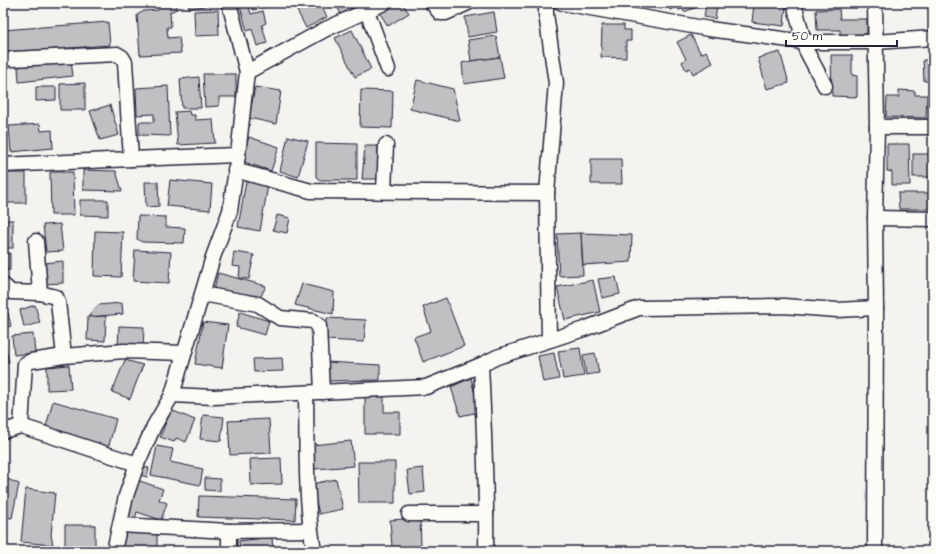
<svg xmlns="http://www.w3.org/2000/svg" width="936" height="554" font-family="'Architects Daughter',sans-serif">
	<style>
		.building { fill: #c0bfc2; stroke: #22223b }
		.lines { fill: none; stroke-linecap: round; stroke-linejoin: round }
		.minor-casing { stroke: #22223b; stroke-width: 17 }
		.minor { stroke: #fdfcf7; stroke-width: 14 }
	</style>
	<rect width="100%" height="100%" fill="#f4f3ef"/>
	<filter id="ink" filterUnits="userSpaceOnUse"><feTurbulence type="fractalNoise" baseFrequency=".025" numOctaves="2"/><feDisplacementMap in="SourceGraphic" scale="8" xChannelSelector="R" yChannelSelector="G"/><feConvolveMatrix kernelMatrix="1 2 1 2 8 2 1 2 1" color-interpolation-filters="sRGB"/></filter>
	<g filter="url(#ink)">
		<!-- building -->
		<g class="building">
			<path d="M159,3H176L177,9L170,12L171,27H167L168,38L179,37L181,53L140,55L137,15L144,11L159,10Z"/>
			<path d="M188,3H214V5L189,8Z"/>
			<path d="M239,3H248L251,14L263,11L266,23L262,25L267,43L257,46L252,29L247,31Z"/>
			<path d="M251,3H267L268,6L253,10Z"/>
			<path d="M293,3H320L327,17L306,28Z"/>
			<path d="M335,3H352L354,7L341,14Z"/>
			<path d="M393,3H402L409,13L388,26L379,12Z"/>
			<path d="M668,3H705V4L684,12L683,9L679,10L677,7L670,10Z"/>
			<path d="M754,3H786L784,26L752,22Z"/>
			<path d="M706,4L717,6L715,19L704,17Z"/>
			<path d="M839,9L840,19H867V34L840,35V30H817L816,10Z"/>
			<path d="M218,10L219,35L195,36L194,11Z"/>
			<path d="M494,12L497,32L468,37L465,17Z"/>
			<path d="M108,22L110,45L3,53V30Z"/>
			<path d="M602,25H624V30H631V41H626V58L601,57Z"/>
			<path d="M352,30L371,69L355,77L335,38Z"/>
			<path d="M691,35L701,54L706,51L713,63L693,74L690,68L686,70L682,62L686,59L677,42Z"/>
			<path d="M496,36L500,57L471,61L468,40Z"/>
			<path d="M780,52L789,83L767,89L758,58Z"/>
			<path d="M831,55H852V75L857,76V97L832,96Z"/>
			<path d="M500,57L504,78L464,84L462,63L471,61Z"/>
			<path d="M923,60H933V81H924Z"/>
			<path d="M71,61L73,76L19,82L18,67Z"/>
			<path d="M203,74H236V97H219V106L205,107Z"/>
			<path d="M199,77L201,108H182L180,79Z"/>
			<path d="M417,80L453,89L460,121L410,109Z"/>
			<path d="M85,83V110H60V84Z"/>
			<path d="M168,86L170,136L139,135V122H154V114L137,115L136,88Z"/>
			<path d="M36,87H56V100L36,101Z"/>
			<path d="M255,87L281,91L276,124L249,118Z"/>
			<path d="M361,90L393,91L392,128L360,127Z"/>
			<path d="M899,90L915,91V95H927L926,118L886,117L887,97H899Z"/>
			<path d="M110,105L119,135L100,140L90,111Z"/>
			<path d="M189,111L190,115H195V120L213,119L215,143L178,145L175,112Z"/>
			<path d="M40,124L41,131L52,130L53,148L11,152L9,126Z"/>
			<path d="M288,136L308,141L298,177L280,171Z"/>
			<path d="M249,137L279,147L271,171L241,161Z"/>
			<path d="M316,143L357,144V180H320L316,177Z"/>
			<path d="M887,144H909L910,185H892V172L887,171Z"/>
			<path d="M365,146H378V179H362Z"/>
			<rect x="913" y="154" width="20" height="23"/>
			<path d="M591,159H621L622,184H591Z"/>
			<path d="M83,170L116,171L122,191L83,190Z"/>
			<path d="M50,172H73L74,215H51Z"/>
			<rect x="3" y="173" width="23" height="30"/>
			<path d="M170,180L212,184L210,210L167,206Z"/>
			<path d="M246,181L268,185L260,231L238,227Z"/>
			<path d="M145,182H158L159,206L146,207Z"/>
			<path d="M898,193H933V209H899Z"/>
			<path d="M80,200H108V216L80,215Z"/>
			<path d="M277,215L290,218L287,233L273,230Z"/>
			<path d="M138,216L166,217V227L185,228L184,243L142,242L137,239Z"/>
			<rect x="3" y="220" width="10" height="28"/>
			<path d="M60,224L63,251L46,252L43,225Z"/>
			<path d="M95,231L123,232L121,277L94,276Z"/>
			<path d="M581,233L583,275L559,276L557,234Z"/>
			<path d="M581,233L632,235L631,262L583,265Z"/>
			<path d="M135,250L171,252L169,283L133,281Z"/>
			<path d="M234,252L254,255L249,279L239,278L240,267L232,266Z"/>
			<rect x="3" y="253" width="7" height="17"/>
			<path d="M63,261V283L44,284V263Z"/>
			<path d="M218,273L266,286L259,300L214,289Z"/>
			<path d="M616,277L620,294L602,298L598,279Z"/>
			<path d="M593,280L600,312L565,320L557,287Z"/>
			<path d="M302,284L334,292L333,314L295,305Z"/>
			<path d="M446,298L464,346L423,362L414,337L431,331L423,307Z"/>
			<path d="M122,303L123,314L88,317L98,305Z"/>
			<path d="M35,305L40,323L24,327L20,310Z"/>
			<path d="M240,312L269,321L265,335L236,327Z"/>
			<path d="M8,313L11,326L3,328V314Z"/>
			<path d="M106,316L105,341L87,340L88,317Z"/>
			<path d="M327,318L366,320L364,342L325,340Z"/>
			<path d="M203,322L228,325L222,368L195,364Z"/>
			<path d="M119,326L144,327L143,348L118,347Z"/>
			<path d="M33,334L35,353L14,355L12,336Z"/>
			<path d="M3,343H4L9,362L3,363Z"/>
			<path d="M580,348L584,376L563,379L558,351Z"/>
			<path d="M554,353L559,379L543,382L538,356Z"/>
			<path d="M595,353L599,373L586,375L583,355Z"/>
			<path d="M282,358L283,371L254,372L253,359Z"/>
			<path d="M125,360L143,365L130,399L112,392Z"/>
			<path d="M326,362L380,365V380L327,381Z"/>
			<path d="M69,365L71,389L47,390V367Z"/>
			<path d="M471,378L479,412L460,416L451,387Z"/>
			<path d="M365,393H384V412H400V434H365Z"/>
			<path d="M53,401L116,419L108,449L45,430Z"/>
			<path d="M171,410L195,420L186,442L176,438L174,442L160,437Z"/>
			<path d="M203,415L224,417L221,441L200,439Z"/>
			<path d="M269,419L271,453L230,455L228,421Z"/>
			<path d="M351,441L354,466L314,469L312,445Z"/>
			<path d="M157,446L173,449L170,462L203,469L200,485L151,475Z"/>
			<path d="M281,458L282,484L251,485L250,459Z"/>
			<path d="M358,462H395V503H359Z"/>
			<path d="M141,467L149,468L147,477L140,475Z"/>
			<path d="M423,468L425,492L410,494L407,470Z"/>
			<path d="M3,477L19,484L12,518L3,517Z"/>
			<path d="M205,478L220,479V491L205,490Z"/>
			<path d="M336,479L343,509L319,514L312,484Z"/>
			<path d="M137,480L163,489L159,500L167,503L161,520L137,512L135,519L126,516Z"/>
			<path d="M26,489L55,493L51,535L53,545L21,542Z"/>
			<path d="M199,496L296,499L295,520L198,517Z"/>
			<path d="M420,518L421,546L392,547L390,520Z"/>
			<rect x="65" y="525" width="30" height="26"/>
			<rect x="121" y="529" width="36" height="22"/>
			<path d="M272,537L273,551H240L239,541Z"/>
		</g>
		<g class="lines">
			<!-- minor casing -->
			<g class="minor-casing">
				<g id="minor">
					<path d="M432,3L440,13H446L468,3"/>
					<path d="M546,3V14L556,83L547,193L549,340"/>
					<path d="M562,3L709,29L804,42H875L933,38"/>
					<path d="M794,3L806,50L825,86"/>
					<path d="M875,3L877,127L875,218L876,308L875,551"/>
					<path d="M367,11L388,69"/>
					<path d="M12,59L117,54L122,57L125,62L131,159"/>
					<path d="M247,72L326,29L384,3"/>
					<path d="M877,127H933"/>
					<path d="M3,165L131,159L238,155"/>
					<path d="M235,170L311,191L547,193"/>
					<path d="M384,191L386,145"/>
					<path d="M875,218L933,219"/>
					<path d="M36,241L40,293"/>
					<path d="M3,285L11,292L40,293L56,297L58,302L64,356"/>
					<path d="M202,294L258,304L280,318L313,321L319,326L322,392"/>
					<path d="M481,365C484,427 487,489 486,551"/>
					<path d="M306,393C307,446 305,499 314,551"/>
					<path d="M172,395L214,397L426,387L481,365L497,357L584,329L639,308L784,306L837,310L876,308"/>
					<path d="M21,426L25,364L31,361L64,356L124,351L184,353"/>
					<path d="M3,431L21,426L137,464"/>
					<path d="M409,514H486"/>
					<path d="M120,525L229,531L310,530"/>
					<path d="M229,531V551"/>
					<path d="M114,551L126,496L137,464L154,426L172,395L213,257L230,211L238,155L247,72L229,3"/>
				</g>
			</g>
			<!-- minor -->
			<use href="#minor" class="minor"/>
		</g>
	</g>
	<!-- margin -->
	<rect width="936" height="554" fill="none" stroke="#fdfcf7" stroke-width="16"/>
	<rect x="8" y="8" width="920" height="538" fill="none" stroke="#22223b" stroke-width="1.5" filter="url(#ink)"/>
	<!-- scale -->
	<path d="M786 40v6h111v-6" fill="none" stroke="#22223b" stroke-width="2"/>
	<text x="792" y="40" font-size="12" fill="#22223b" stroke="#fdfcf7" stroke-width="3" paint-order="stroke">50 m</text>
</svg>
